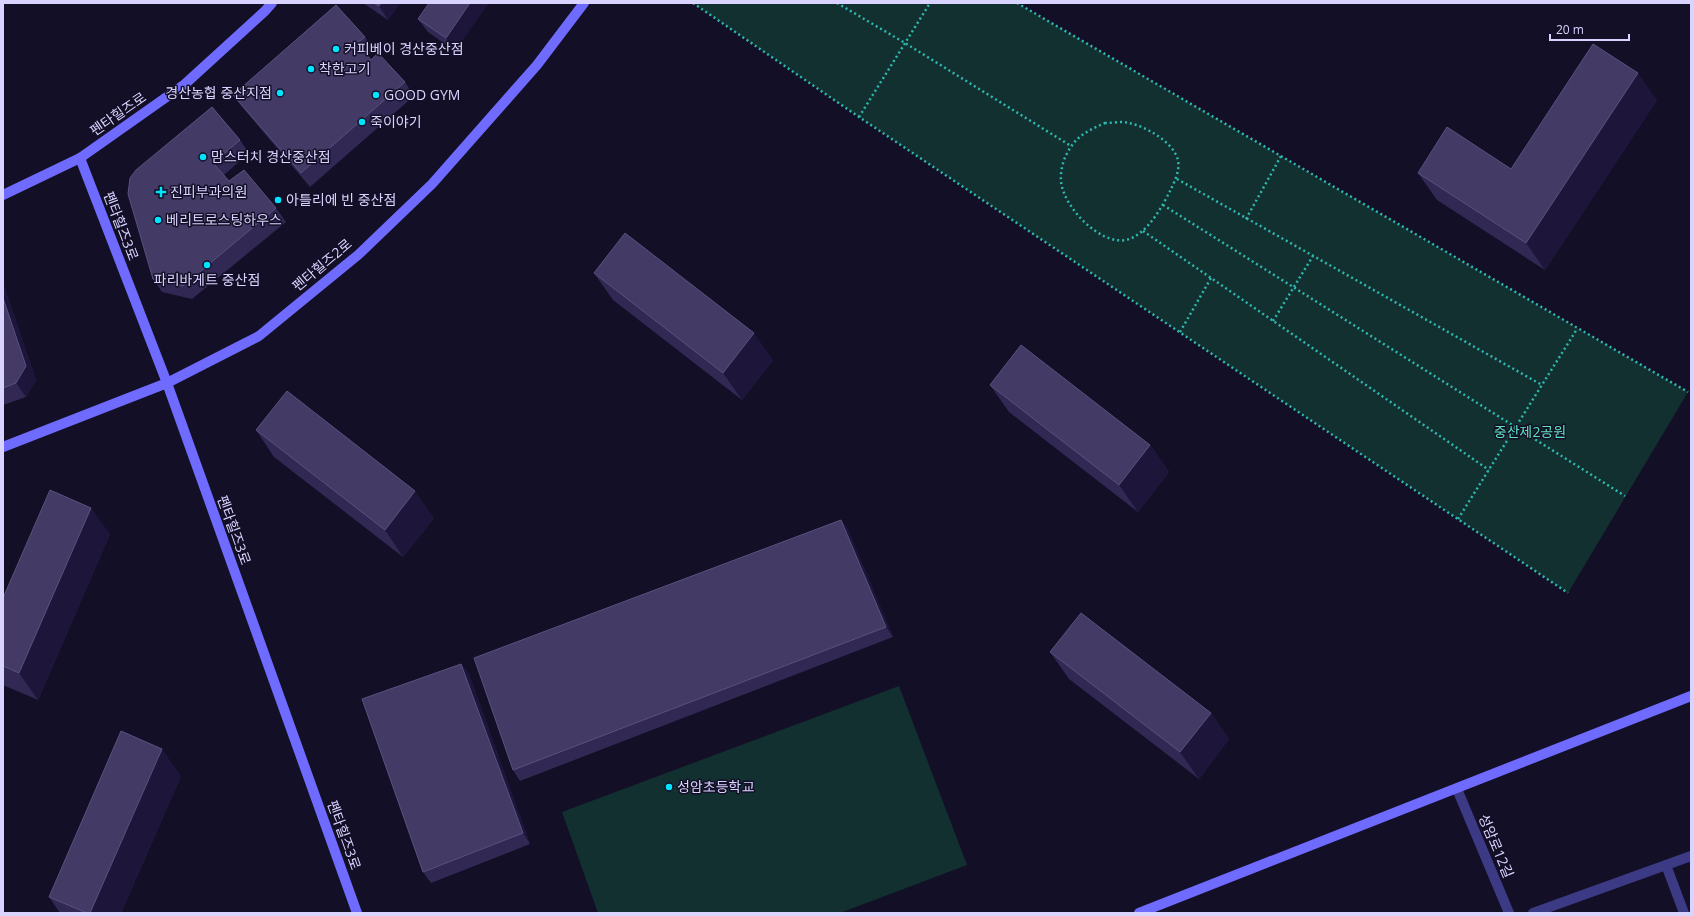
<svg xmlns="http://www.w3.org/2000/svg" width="1694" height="916" font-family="'Open Sans','Noto Sans KR',sans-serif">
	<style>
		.green { fill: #12302f }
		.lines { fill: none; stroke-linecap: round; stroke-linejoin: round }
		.path { stroke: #2fb8b0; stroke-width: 2.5; stroke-dasharray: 2 3; stroke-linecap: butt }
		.street { stroke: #3d3a85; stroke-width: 10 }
		.secondary { stroke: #6f6bff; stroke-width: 10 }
		.wall { fill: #312854 }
		.shaded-wall { fill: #1d163a }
		.building { fill: #433a66; stroke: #5a527e }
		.poi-dot { fill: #00e5ff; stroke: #130f26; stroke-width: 1.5 }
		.labels { text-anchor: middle; stroke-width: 3; stroke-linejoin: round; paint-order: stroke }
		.poi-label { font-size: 14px; fill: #d9d4ff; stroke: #130f26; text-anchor: start }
		.street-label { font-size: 14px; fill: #d9d4ff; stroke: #130f26 }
		.park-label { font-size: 14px; fill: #5fe0c0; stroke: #130f26 }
	</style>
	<rect width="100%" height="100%" fill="#130f26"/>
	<!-- green -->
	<g class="green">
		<path d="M693,3H1017L1688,392L1568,593L859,117Z"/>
		<path d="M899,686L967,865L840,913H598L562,812Z"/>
	</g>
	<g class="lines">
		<!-- path -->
		<g class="path">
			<path d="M693,3L859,117L1568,593"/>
			<path d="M837,3L905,43L1071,146"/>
			<path d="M1017,3L1688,392"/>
			<path d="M859,117L930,3"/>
			<path d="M1105,123C1112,123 1122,121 1129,123C1147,127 1173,142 1178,160C1180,170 1175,181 1171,189C1162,207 1147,235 1126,240C1099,245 1063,206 1061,181C1060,170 1064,156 1071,147C1079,134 1092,129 1105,123Z"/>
			<path d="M1177,179L1542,385"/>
			<path d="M1163,205L1625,496"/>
			<path d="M1246,219L1281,156"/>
			<path d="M1143,231L1489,470"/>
			<path d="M1273,321L1313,256"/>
			<path d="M1180,332L1211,278"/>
			<path d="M1458,519L1577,329"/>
		</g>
		<!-- street -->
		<g class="street">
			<path d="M1457,789L1509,913"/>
			<path d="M1666,865L1684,913"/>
			<path d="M1533,913L1691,856"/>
		</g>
		<!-- secondary -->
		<g class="secondary">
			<path d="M80,158L167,383L357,913"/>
			<path d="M3,195L80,158L185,84L265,11L272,3"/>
			<path d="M3,447L167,383L259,336L358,255L432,184L537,65L584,3"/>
			<path d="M1139,913L1691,696"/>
		</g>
	</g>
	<!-- wall -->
	<g class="wall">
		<path d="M363,3H400L388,20Z"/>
		<path d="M429,3L455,51L428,32L418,19Z"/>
		<path d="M365,37L374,50L367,56L371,60L405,82L414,96L310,187L243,108L233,95Z"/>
		<path d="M1657,100L1545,270L1437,200L1418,173L1511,169Z"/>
		<path d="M240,140L249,153L224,175L229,181L276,208L286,222L192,299L162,292L153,279L130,178Z"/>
		<path d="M594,273L773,360L742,400L613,300Z"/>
		<path d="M3,283L36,380L26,397L3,405Z"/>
		<path d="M990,385L1150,445L1169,472L1138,512L1009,412Z"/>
		<path d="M256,430L434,518L403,557L274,457Z"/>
		<path d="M841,520L848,530L893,637L520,781L513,770Z"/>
		<path d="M110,534L38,700L3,685V598Z"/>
		<path d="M1050,652L1211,713L1229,739L1199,779L1069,679Z"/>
		<path d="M461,664L469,674L530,844L431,883L423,872Z"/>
		<path d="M181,776L121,913H60L49,897Z"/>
	</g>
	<!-- shaded-wall -->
	<g class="shaded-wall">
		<path d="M381,3H400L388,20L379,6Z"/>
		<path d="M470,3H489L455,51L446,38Z"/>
		<path d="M1638,73L1657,100L1545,270L1526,243Z"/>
		<path d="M3,283L36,380L26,397L16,383L3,298Z"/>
		<path d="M754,333L773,360L742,400L723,373Z"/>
		<path d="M1150,445L1169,472L1138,512L1119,485Z"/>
		<path d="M415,491L434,518L403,557L385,530Z"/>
		<path d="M91,508L110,534L38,700L19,673Z"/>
		<path d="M841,520L848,530L893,637L886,627Z"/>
		<path d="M461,664L469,674L530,844L523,833Z"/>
		<path d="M1211,713L1229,739L1199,779L1180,752Z"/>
		<path d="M162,749L181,776L121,913H90Z"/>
	</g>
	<!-- building -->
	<g class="building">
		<path d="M374,3H381L379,6Z"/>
		<path d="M429,3H470L446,38L418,19Z"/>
		<path d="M336,5L365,37L357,43L371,60L378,53L405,82L301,173L233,95Z"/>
		<path d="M1593,44L1638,73L1526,243L1418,173L1447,127L1511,169Z"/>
		<path d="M212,107L240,140L213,163L229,181L244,170L276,208L183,286L153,279L128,194L130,178L136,170Z"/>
		<path d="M625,233L754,333L723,373L594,273Z"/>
		<path d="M3,298L26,366L16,383L3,388Z"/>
		<path d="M1021,345L1150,445L1119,485L990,385Z"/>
		<path d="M287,391L415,491L385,530L256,430Z"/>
		<path d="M50,490L91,508L19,673L3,666V598Z"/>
		<path d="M841,520L886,627L513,770L474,658Z"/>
		<path d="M1081,613L1211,713L1180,752L1050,652Z"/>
		<path d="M461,664L523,833L423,872L362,699Z"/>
		<path d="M121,731L162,749L90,913H87L49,897Z"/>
	</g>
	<!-- markers -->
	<g class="poi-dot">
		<circle cx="336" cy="49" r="4"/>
		<circle cx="311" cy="69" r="4"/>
		<circle cx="280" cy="93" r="4"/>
		<circle cx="376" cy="95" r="4"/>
		<circle cx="362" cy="122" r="4"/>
		<circle cx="203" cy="157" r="4"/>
		<path d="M159 186h4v4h4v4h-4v4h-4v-4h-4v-4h4z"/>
		<circle cx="278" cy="200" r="4"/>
		<circle cx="158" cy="220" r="4"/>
		<circle cx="207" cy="265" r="4"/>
		<circle cx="669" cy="787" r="4"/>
	</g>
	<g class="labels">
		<!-- poi labels -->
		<g class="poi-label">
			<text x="344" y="54">커피베이 경산중산점</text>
			<text x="319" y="74">착한고기</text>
			<text x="272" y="98" text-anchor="end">경산농협 중산지점</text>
			<text x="384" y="100">GOOD GYM</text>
			<text x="370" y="127">죽이야기</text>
			<text x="211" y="162">맘스터치 경산중산점</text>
			<text x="170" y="197">진피부과의원</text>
			<text x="286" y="205">아틀리에 빈 중산점</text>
			<text x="166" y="225">베리트로스팅하우스</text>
			<text x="207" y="285" text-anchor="middle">파리바게트 중산점</text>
			<text x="677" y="792">성암초등학교</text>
		</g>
		<!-- street labels -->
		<g class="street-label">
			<text transform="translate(118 114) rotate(-35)" y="5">펜타힐즈로</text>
			<text transform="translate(121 226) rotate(69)" y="5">펜타힐즈3로</text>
			<text transform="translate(322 265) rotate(-40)" y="5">펜타힐즈2로</text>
			<text transform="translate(234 530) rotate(70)" y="5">펜타힐즈3로</text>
			<text transform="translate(344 835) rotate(70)" y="5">펜타힐즈3로</text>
			<text transform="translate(1496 846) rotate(67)" y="5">성암로12길</text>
		</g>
		<!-- park labels -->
		<g class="park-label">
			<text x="1530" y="437">중산제2공원</text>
		</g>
	</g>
	<!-- border -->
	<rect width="1694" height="916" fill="none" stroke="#d9d4ff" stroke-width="8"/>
	<!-- scale -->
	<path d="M1550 34v6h79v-6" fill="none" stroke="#d9d4ff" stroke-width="2"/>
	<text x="1556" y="34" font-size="12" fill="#d9d4ff" stroke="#130f26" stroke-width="3" paint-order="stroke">20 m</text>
</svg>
